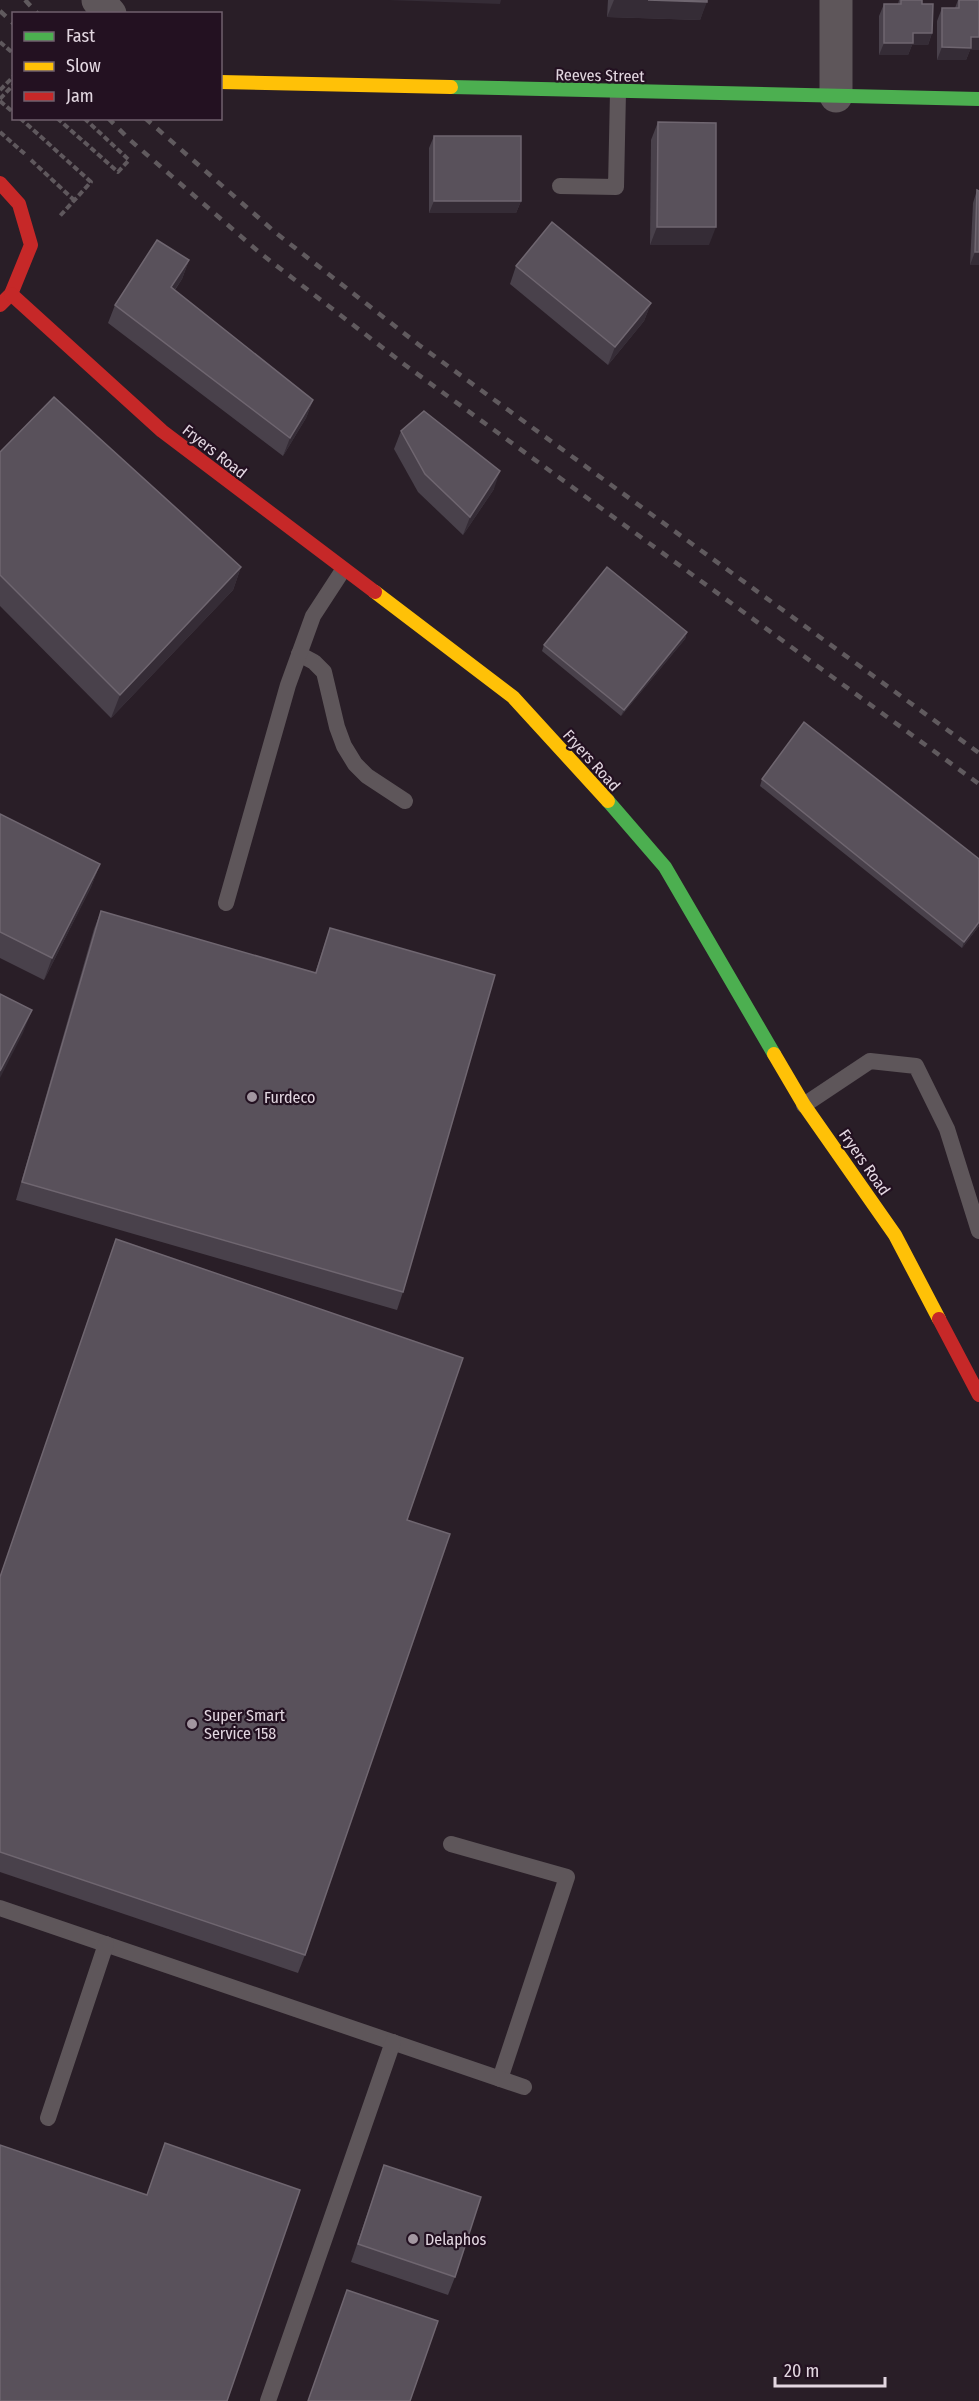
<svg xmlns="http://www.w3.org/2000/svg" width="979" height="2401" font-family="'Fira Sans Condensed',sans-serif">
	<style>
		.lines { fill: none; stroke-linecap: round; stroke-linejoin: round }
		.path { stroke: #5f585d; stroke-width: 4; stroke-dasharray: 6 3; stroke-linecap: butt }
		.lane { stroke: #5e565a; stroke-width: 16 }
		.street { stroke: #5e565a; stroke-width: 33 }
		.fast { stroke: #4caf50; stroke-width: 14 }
		.slow { stroke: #ffc107; stroke-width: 14 }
		.jam { stroke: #c62828; stroke-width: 14 }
		.rail { stroke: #605a5e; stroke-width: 4.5; stroke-dasharray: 8 8; stroke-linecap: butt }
		.wall { fill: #49414b }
		.shaded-wall { fill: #352c36 }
		.building { fill: #59515b; stroke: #6f6670; stroke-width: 1.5 }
		.poi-dot { fill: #a296a0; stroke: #231121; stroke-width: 2 }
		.labels { text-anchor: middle; stroke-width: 4.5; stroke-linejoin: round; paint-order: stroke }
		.street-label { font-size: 16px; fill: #e3d7e1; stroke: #231121 }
		.poi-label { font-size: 16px; fill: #e3d7e1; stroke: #231121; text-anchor: start }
	</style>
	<rect width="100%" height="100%" fill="#291e27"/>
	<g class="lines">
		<!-- path -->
		<g class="path">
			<path d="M0,42L14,54"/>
			<path d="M0,90L14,76"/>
			<path d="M0,99L14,84"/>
			<path d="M0,101L14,113"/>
			<path d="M20,118L91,182L59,217"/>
			<path d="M57,118L118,172L129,160L84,118"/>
			<path d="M0,132L26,155"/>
			<path d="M31,160L75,201"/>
		</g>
		<!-- lane -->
		<g class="lane">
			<path d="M560,186L616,187L618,92"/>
			<path d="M299,654L314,662L324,672L337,727L344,746L355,764L367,776L405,801"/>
			<path d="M226,903L288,685L313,616L343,570"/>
			<path d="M804,1105L870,1061L916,1066L947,1129L979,1231"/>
			<path d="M451,1844L567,1877L500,2079"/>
			<path d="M0,1908L524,2087"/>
			<path d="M48,2118L106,1944"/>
			<path d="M268,2401L393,2042"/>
		</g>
		<!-- street -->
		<g class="street">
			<path d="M98,0L110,14"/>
			<path d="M836,0V96"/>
		</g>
		<!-- fast -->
		<g class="fast">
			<path d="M451,87L979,99"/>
			<path d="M608,801L665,867L774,1054"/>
		</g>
		<!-- slow -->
		<g class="slow">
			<path d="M220,82L451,87"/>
			<path d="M375,592L513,697L608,801"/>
			<path d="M774,1054L804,1105L895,1235L939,1319"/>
		</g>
		<!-- jam -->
		<g class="jam">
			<path d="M0,183L19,204L31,245L11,294L0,305"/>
			<path d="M11,294L162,431L375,592"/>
			<path d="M939,1319L979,1395"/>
		</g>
		<!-- rail -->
		<g class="rail">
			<path d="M25,0L38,14"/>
			<path d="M0,11L14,24"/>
			<path d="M108,118L130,140L260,253L405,365L979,784"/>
			<path d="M145,118L276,233L419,345L979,753"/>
		</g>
	</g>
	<!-- wall -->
	<g class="wall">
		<path d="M608,0H707L700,20L607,17Z"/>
		<path d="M899,0H922V4L932,33L928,45H912L908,55H879V16L884,4H898Z"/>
		<path d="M958,0H979V50H970L966,60H937V21L942,8H955Z"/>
		<path d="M658,122L709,245H650L651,140Z"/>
		<path d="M434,136L521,201L516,213H429V148Z"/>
		<path d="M977,190L979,191V265H970L973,203Z"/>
		<path d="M189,260L182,279L175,290L313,400L306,418L283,456L108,323L115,305Z"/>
		<path d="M516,266L651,303L644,321L608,365L510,284Z"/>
		<path d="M401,431L494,489L463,535L418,492L394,449Z"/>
		<path d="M0,452L241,567L233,590L111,718L0,606Z"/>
		<path d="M687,632L685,639L621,716L542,651L544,645Z"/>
		<path d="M762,779L979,859V926L962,948L760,786Z"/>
		<path d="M0,814L100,864L91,887L44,980L0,958Z"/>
		<path d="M101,911L315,973L330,928L403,1292L397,1310L16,1200L94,929Z"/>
		<path d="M407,1520L305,1955L298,1973L0,1872V1576Z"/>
		<path d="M384,2165L455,2277L448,2295L351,2262Z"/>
	</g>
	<!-- shaded-wall -->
	<g class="shaded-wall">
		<path d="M388,0H501L500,4Z"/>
		<path d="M614,0H648L707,2L700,20L607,17Z"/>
		<path d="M913,33H932L928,45H912L908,55H879L884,43Z"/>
		<path d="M971,37H979V50H970L966,60H937L942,47Z"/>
		<path d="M434,201H521L516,213H429Z"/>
		<path d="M657,227H716L709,245H650Z"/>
		<path d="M975,252H979V265H970Z"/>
		<path d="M189,260L182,279L164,305L171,287Z"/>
		<path d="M651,303L644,321L608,365L615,347Z"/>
		<path d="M313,400L306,418L283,456L290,438Z"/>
		<path d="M500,471L494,489L463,535L470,517Z"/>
		<path d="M241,567L233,590L111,718L120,695Z"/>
		<path d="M687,632L685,639L621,716L624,710Z"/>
		<path d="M100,864L91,887L44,980L52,958Z"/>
		<path d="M979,922V926L962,948L964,942Z"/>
		<path d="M32,1010L23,1033L0,1078V1071Z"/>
	</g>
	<!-- building -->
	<g class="building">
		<path d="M648,0H707V2Z"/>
		<path d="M901,0H922V4H933L932,33H913V43H884V4H901Z"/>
		<path d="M959,0H979V37H971V48L942,47V8H959Z"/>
		<path d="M658,122L716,123V227H657Z"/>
		<rect x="434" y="136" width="87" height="65"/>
		<path d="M977,190L979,191V252H975Z"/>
		<path d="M552,222L651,303L615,347L516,266Z"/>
		<path d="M157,240L189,260L171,287L313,400L290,438L115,305Z"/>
		<path d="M54,397L241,567L120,695L0,575V452Z"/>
		<path d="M424,411L500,471L470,517L425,474L401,431Z"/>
		<path d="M607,567L687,632L624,710L544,645Z"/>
		<path d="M804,722L979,859V922L964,942L762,779Z"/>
		<path d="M0,814L100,864L52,958L0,932Z"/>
		<path d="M101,911L316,973L330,928L495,975L403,1292L22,1182Z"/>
		<path d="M0,994L32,1010L0,1071Z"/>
		<path d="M116,1239L463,1358L407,1520L450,1534L305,1955L0,1852V1577Z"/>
		<path d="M165,2143L300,2190L227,2401H0V2145L147,2195Z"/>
		<path d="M384,2165L481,2197L455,2277L358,2244Z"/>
		<path d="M347,2290L438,2321L410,2401H308Z"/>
	</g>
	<!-- markers -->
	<g class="poi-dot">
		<circle cx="252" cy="1097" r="6"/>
		<circle cx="192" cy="1724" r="6"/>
		<circle cx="413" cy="2239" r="6"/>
	</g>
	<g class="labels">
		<!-- street labels -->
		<g class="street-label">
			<text transform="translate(600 75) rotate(1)" y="6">Reeves Street</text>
			<text transform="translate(215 451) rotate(38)" y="6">Fryers Road</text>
			<text transform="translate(592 760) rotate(48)" y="6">Fryers Road</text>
			<text transform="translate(865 1162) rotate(55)" y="6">Fryers Road</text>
		</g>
		<!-- poi labels -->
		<g class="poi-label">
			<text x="264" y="1103">Furdeco</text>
			<text x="204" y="1721">Super Smart<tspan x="204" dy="18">Service 158</tspan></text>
			<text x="425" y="2245">Delaphos</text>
		</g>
	</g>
	<!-- legend -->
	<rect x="12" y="12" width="210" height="108" fill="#231121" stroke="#70606e" stroke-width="1.5"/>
	<rect x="24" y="32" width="30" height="9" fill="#4caf50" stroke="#70606e" stroke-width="1.5"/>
	<text x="66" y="42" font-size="18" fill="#e3d7e1">Fast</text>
	<rect x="24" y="62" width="30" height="9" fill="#ffc107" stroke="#70606e" stroke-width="1.5"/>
	<text x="66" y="72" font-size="18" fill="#e3d7e1">Slow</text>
	<rect x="24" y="92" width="30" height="9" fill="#c62828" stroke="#70606e" stroke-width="1.5"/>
	<text x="66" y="102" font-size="18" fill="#e3d7e1">Jam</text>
	<!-- scale -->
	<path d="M775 2377v9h110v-9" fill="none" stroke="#e3d7e1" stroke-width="3"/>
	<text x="784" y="2377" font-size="18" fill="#e3d7e1" stroke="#231121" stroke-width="4.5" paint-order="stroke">20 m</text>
</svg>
